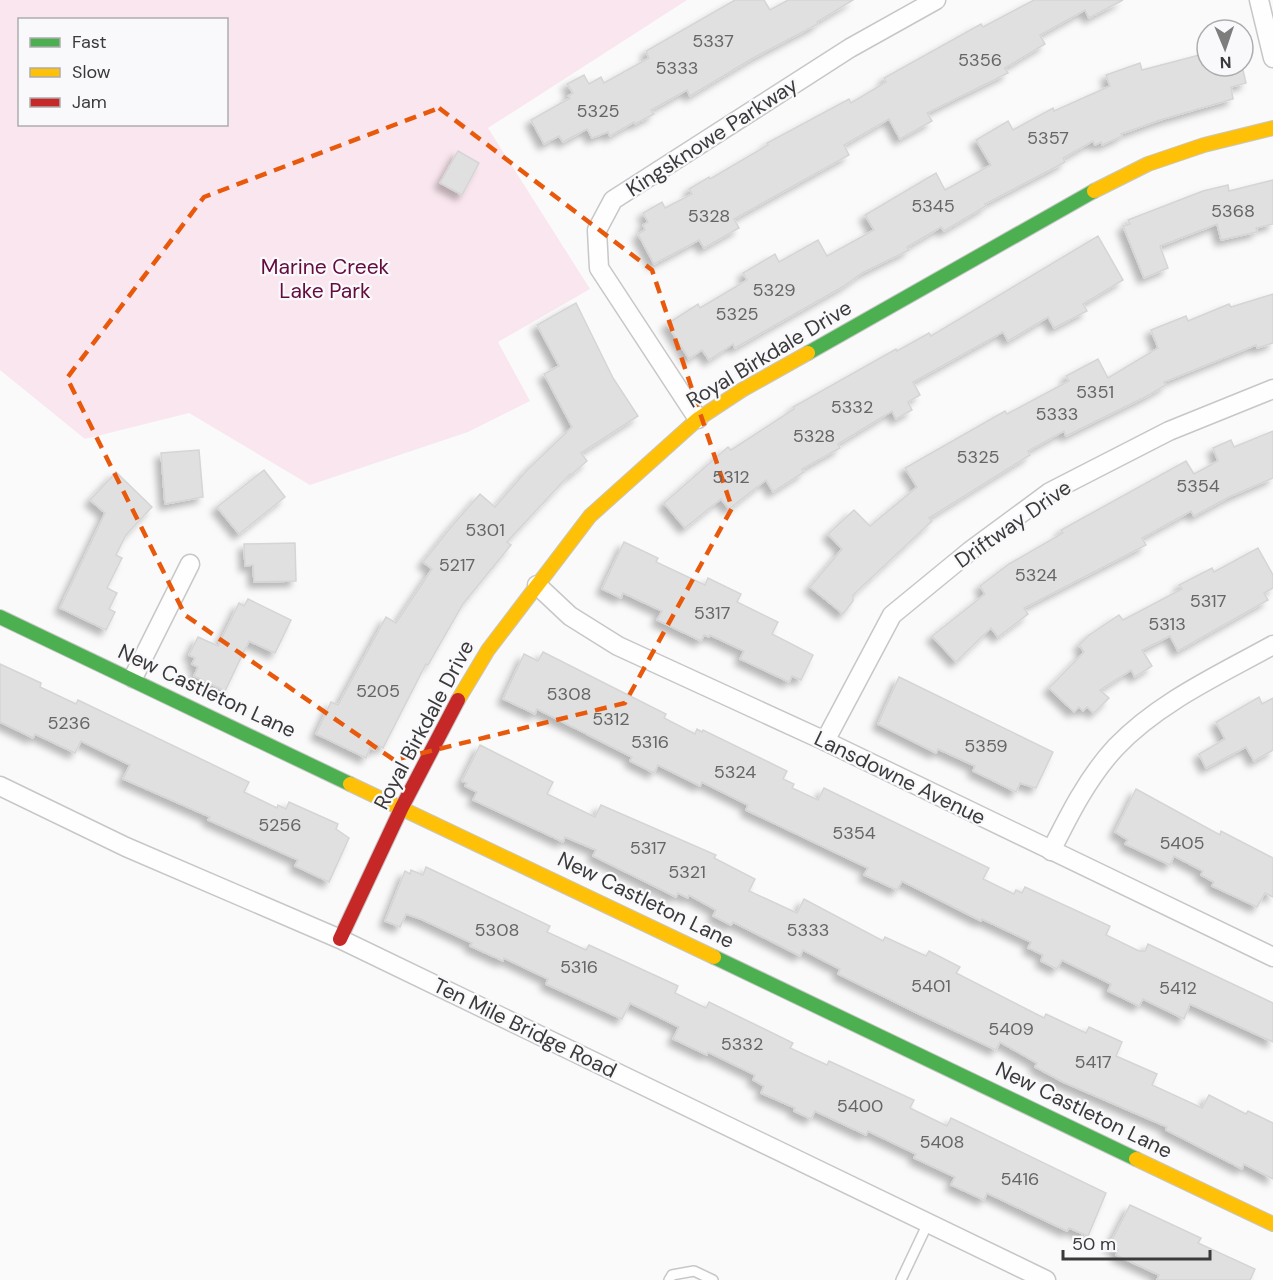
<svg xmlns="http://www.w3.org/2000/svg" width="1273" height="1280" font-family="'DM Sans',sans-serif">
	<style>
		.green { fill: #fae6ee; fill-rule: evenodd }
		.building { fill: #e0e0e0; stroke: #d6d5d6; stroke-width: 1.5; filter: url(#shadow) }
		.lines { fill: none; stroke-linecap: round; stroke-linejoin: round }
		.lane-casing { stroke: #c7c7c8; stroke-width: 12 }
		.street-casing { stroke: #c7c7c8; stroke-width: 21 }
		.fast-casing { stroke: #c7c7c8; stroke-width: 16 }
		.slow-casing { stroke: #c7c7c8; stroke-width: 16 }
		.jam-casing { stroke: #c7c7c8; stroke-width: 16 }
		.lane { stroke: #fefefe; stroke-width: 9 }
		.street { stroke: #fefefe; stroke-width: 18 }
		.fast { stroke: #4caf50; stroke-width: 14 }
		.slow { stroke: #ffc107; stroke-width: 14 }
		.jam { stroke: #c62828; stroke-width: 14 }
		.marked { fill: none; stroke: #e8590c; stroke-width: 4.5; stroke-dasharray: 12 8; stroke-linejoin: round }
		.labels { text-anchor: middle; stroke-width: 4.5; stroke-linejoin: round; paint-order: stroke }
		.number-label { font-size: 18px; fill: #666667 }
		.street-label { font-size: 21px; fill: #3a3a3b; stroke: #f9f9fc }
		.park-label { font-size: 21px; fill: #640a3d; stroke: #f9f9fc }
	</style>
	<defs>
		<filter id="shadow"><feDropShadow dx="-5.5" dy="5.5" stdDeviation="3" flood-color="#0004"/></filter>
	</defs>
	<rect width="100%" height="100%" fill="#fafafb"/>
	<!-- green -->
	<path class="green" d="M0,0H687L488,128L590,289L498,342L530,401L468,432L310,485L189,413L85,439L0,370ZM20,20H226V124H20Z"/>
	<!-- building -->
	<g class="building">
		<path d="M735,0H764L770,10L788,0H853L817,22L818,24L753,58L690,96L687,90L651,110L654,114L635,124L634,122L610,136L608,132L592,138L587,129L563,142L559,136L544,144L531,120L570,98L568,96L573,93L567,84L584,75L589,84L601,77L604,83L649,58L646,51Z"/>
		<path d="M1034,0H1123L1089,18L1085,10L1040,35L1045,44L1005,68L1008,73L927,113L932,121L900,139L889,119L844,145L849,155L734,219L739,228L704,248L699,240L654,264L638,234L645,230L643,225L648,222L643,213L662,202L665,208L692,194L689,189L709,177L710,179L768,145L767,143L849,99L851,103L886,82L884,78L981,24L983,27Z"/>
		<path d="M1207,53V66H1242L1246,83L1231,87L1233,99L1160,120L1121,134L1122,136L1102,145L1101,142L1095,145L1093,141L1063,158L1065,162L1052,169L985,204L986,206L944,231L941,227L907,247L909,250L862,273L844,286L735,348L733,344L709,360L702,350L689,359L667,324L698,304L700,308L747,280L743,273L775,254L779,262L818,240L827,256L874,230L865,215L936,173L945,190L991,165L976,140L1008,121L1013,130L1053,108L1054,111L1110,86L1106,75L1140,63L1142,70Z"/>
		<path d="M458,151L479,163L462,195L440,183Z"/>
		<path d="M1273,180V224L1256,228L1257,232L1221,240L1217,224L1160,246L1168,268L1144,278L1123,226L1130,224L1128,220L1203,191L1228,185L1229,191Z"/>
		<path d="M1098,236L1123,280L1083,304L1087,311L1054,328L1048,317L1008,341L1003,332L913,382L920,395L908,402L912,410L896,419L892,411L838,444L840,448L802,469L804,472L773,492L766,480L729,509L721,499L685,528L664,503L728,447L731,450L794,409L793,407L896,349L897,351L929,333L931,336Z"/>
		<path d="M1273,294V343L1257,348L1256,345L1164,382L1166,385L1147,396L1066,436L1064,431L1028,451L1030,455L929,518L932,521L853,595V601L843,614L810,587L842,549L828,534L854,510L870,526L917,487L905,468L1005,411L1007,414L1069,381L1066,376L1098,359L1108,378L1158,348L1151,330L1186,316L1188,321L1229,304L1231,307Z"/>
		<path d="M576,303L613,378L638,416L581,453L587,461L571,475L570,474L507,542L511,545L463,604L428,665L426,664L383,748L377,745L375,750L370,748L366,758L316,734L331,702L338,705L386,617L396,623L432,569L423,562L451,527L480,494L495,507L527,470L572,427L544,374L559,366L537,325Z"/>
		<path d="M1273,431V478L1229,497L1194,516L1191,511L1142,538L1146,545L1024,608L1028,614L998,637L991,628L956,662L932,636L985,594L980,586L1009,564L1063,533L1061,530L1186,461L1194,474L1218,461L1213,448L1231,440L1234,447Z"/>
		<path d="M199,450L203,497L165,504L161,453Z"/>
		<path d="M264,470L285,497L239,534L217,507Z"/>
		<path d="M116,472L152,507L126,535L116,555L122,558L107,588L117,593L109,609L115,612L106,630L60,608L105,513L90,500Z"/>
		<path d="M624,542L658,558L656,562L705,585L708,578L741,594L737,602L778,622L772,634L813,655L801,680L792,676L789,682L740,659L744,651L710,635L709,637L704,635L701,641L657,620L662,611L623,593L621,598L602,589Z"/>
		<path d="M295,543L296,581L254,582L253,565L245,566L244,544Z"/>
		<path d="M1258,548L1273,575V588L1264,593L1268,600L1178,651L1170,636L1142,650L1152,666L1135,677L1131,670L1100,690L1109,698L1094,713L1087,707L1083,711L1079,707L1074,712L1049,688L1084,652L1079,645L1089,635L1119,615L1123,620L1182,589L1179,585L1212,568L1214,572Z"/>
		<path d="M248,599L291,620L275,653L249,641L225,691L194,676L198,667L192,664L195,658L189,655L198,637L218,646L239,603L244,606Z"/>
		<path d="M543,652L666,714L664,718L695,734L697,729L702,732L703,730L787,771L783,779L794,784L792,788L818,800L824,788L989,868L983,879L1014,894L1016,890L1022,893L1025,887L1110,926L1106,935L1139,951H1145L1148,944L1273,1003V1042L1190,1004L1184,1019L1143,999L1139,1006L1108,991L1111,984L1062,960L1057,969L1041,961L1043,955L1028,948L1031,942L982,919L981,921L902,881L897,890L864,875L868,868L746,810L748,805L702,782L700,786L658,765L654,773L630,761L632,757L537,709L535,714L503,699L524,654L538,661Z"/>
		<path d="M0,664L41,683L40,687L76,704L78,700L249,782L244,792L277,808L278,805L286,809L289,802L338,824L336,829L349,838L329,882L295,866L298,860L208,820L210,817L123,779L130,765L81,741L75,753L35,734L33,738L0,722Z"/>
		<path d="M899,677L1053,752L1036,788L1020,783L1016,792L973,771L975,766L938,749L936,753L878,724Z"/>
		<path d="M1259,697L1262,704L1273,698V750L1254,761L1246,747L1206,768L1199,754L1225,739L1216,722Z"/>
		<path d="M480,745L553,782L547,794L595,817L601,805L716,855L714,858L755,879L749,891L797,913L804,899L883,941L885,937L926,956L929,951L960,967L956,973L1044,1018L1046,1014L1086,1033L1089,1027L1122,1042L1116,1056L1157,1074L1152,1085L1202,1108L1209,1095L1246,1114L1248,1111L1273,1123V1179L1244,1164L1242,1169L1166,1130L1167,1127L1063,1082L1035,1067L1037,1063L1000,1042L996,1050L919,1014L838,974L840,969L803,950L800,956L733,922L731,925L713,916L716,910L689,895L688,898L678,893L676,897L593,856L596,850L565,837L563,842L473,800L477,792L465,786L467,783L462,781Z"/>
		<path d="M1136,789L1220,835L1221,831L1273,858V897L1265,893L1257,907L1212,886L1214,882L1201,875L1203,871L1174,856L1170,865L1125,844L1128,840L1115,832Z"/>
		<path d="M426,867L550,926L547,932L586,950L589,945L678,986L675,993L706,1008L709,1002L793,1043L790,1048L827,1065L829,1061L914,1100L910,1108L916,1111L947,1126L951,1118L1106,1193L1088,1236L1069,1228L1067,1231L987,1193L984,1200L951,1185L955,1177L914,1158L916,1154L868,1131L866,1135L815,1111L811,1119L794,1111L795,1108L761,1093L764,1086L753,1080L755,1075L708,1052L707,1055L673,1039L679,1027L630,1003L622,1019L546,984L548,979L504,958L503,961L470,946L472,943L423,920L406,914L400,927L385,921L405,871L410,874L411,870L423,875Z"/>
		<path d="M1130,1205L1201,1238L1198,1243L1255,1269L1250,1280H1157L1159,1275L1116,1255L1118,1250L1109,1246Z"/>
	</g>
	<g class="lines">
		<!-- lane casing -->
		<g class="lane-casing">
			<g id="lane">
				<path d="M669,1280L672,1275L694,1271L713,1280"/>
				<path d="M901,1280L928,1223"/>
			</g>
		</g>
		<!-- street casing -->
		<g class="street-casing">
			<g id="street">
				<path d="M1259,0L1273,58"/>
				<path d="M698,419L599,268L597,230L613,200L850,48L936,0"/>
				<path d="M537,585L570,616L618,646L825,741L1273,957"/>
				<path d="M133,678L190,564"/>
				<path d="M825,741L892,615L970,551L1050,492L1169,431L1273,389"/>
				<path d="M0,786L126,847L340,939L1046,1280"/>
				<path d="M1051,851C1069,815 1088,777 1116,747C1159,702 1219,675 1273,645"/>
			</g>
		</g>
		<!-- fast casing -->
		<g class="fast-casing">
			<g id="fast">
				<path d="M808,353L1094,191"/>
				<path d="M0,617L350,784"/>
				<path d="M714,957L1136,1159"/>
			</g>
		</g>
		<!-- slow casing -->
		<g class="slow-casing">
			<g id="slow">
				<path d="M1094,191L1148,164L1204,145L1273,128"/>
				<path d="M458,700L488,650L590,516L698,419L742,390L808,353"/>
				<path d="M350,784L714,957"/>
				<path d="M1136,1159L1273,1224"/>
			</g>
		</g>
		<!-- jam casing -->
		<g class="jam-casing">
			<path id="jam" d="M340,939L402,807L458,700"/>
		</g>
		<!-- lane -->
		<use href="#lane" class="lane"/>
		<!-- street -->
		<use href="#street" class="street"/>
		<!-- fast -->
		<use href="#fast" class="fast"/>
		<!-- slow -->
		<use href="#slow" class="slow"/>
		<!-- jam -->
		<use href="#jam" class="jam"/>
	</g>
	<!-- marked area -->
	<path class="marked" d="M439,108L652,270L732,508L625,703L394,760L185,615L67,378L204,197Z"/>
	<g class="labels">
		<!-- number labels -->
		<g class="number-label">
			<text x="713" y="47">5337</text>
			<text x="980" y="66">5356</text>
			<text x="677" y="74">5333</text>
			<text x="598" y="117">5325</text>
			<text x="1048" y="144">5357</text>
			<text x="933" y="212">5345</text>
			<text x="1233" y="217">5368</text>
			<text x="709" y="222">5328</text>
			<text x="774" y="296">5329</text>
			<text x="737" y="320">5325</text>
			<text x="1095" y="398">5351</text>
			<text x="852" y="413">5332</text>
			<text x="1057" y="420">5333</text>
			<text x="814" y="442">5328</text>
			<text x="978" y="463">5325</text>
			<text x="731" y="483">5312</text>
			<text x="1198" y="492">5354</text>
			<text x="485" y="536">5301</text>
			<text x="457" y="571">5217</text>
			<text x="1036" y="581">5324</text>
			<text x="1208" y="607">5317</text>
			<text x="712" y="619">5317</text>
			<text x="1167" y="630">5313</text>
			<text x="378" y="697">5205</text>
			<text x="569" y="700">5308</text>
			<text x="611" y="725">5312</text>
			<text x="69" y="729">5236</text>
			<text x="650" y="748">5316</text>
			<text x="986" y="752">5359</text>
			<text x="735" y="778">5324</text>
			<text x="280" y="831">5256</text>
			<text x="854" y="839">5354</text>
			<text x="1182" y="849">5405</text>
			<text x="648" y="854">5317</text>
			<text x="687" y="878">5321</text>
			<text x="497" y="936">5308</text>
			<text x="808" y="936">5333</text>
			<text x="579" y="973">5316</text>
			<text x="931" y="992">5401</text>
			<text x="1178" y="994">5412</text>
			<text x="1011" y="1035">5409</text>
			<text x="742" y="1050">5332</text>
			<text x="1093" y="1068">5417</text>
			<text x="860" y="1112">5400</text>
			<text x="942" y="1148">5408</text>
			<text x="1020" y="1185">5416</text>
		</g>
		<!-- street labels -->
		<g class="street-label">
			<text transform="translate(712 137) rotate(-33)" y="7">Kingsknowe Parkway</text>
			<text transform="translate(769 354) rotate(-31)" y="7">Royal Birkdale Drive</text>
			<text transform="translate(1013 524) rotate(-35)" y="7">Driftway Drive</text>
			<text transform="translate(207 691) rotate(25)" y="7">New Castleton Lane</text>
			<text transform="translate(424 725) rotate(-62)" y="7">Royal Birkdale Drive</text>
			<text transform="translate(900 778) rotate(26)" y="7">Lansdowne Avenue</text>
			<text transform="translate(646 900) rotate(26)" y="7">New Castleton Lane</text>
			<text transform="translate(525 1028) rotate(26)" y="7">Ten Mile Bridge Road</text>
			<text transform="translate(1084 1110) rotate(26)" y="7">New Castleton Lane</text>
		</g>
		<!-- park labels -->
		<g class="park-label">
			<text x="325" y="274">Marine Creek<tspan x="325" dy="24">Lake Park</tspan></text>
		</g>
	</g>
	<!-- legend -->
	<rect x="18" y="18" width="210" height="108" fill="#f9f9fc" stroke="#adadaf" stroke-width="1.5"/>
	<rect x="30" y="38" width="30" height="9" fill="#4caf50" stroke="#adadaf" stroke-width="1.5"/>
	<text x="72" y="48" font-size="18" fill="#3a3a3b">Fast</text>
	<rect x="30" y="68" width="30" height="9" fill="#ffc107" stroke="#adadaf" stroke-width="1.5"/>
	<text x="72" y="78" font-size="18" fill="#3a3a3b">Slow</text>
	<rect x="30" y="98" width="30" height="9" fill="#c62828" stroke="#adadaf" stroke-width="1.5"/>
	<text x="72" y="108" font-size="18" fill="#3a3a3b">Jam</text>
	<!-- north arrow -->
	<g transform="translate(1225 48) rotate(178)"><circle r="28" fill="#f9f9fc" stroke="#adadaf" stroke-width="1.5"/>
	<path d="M0-4.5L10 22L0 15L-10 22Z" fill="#7d7d7e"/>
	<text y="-9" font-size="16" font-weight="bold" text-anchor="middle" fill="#3a3a3b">N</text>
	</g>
	<!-- scale -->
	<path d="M1063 1250v9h147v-9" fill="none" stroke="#3a3a3b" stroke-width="3"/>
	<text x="1072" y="1250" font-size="18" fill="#3a3a3b" stroke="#f9f9fc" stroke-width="4.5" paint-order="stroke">50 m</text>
</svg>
